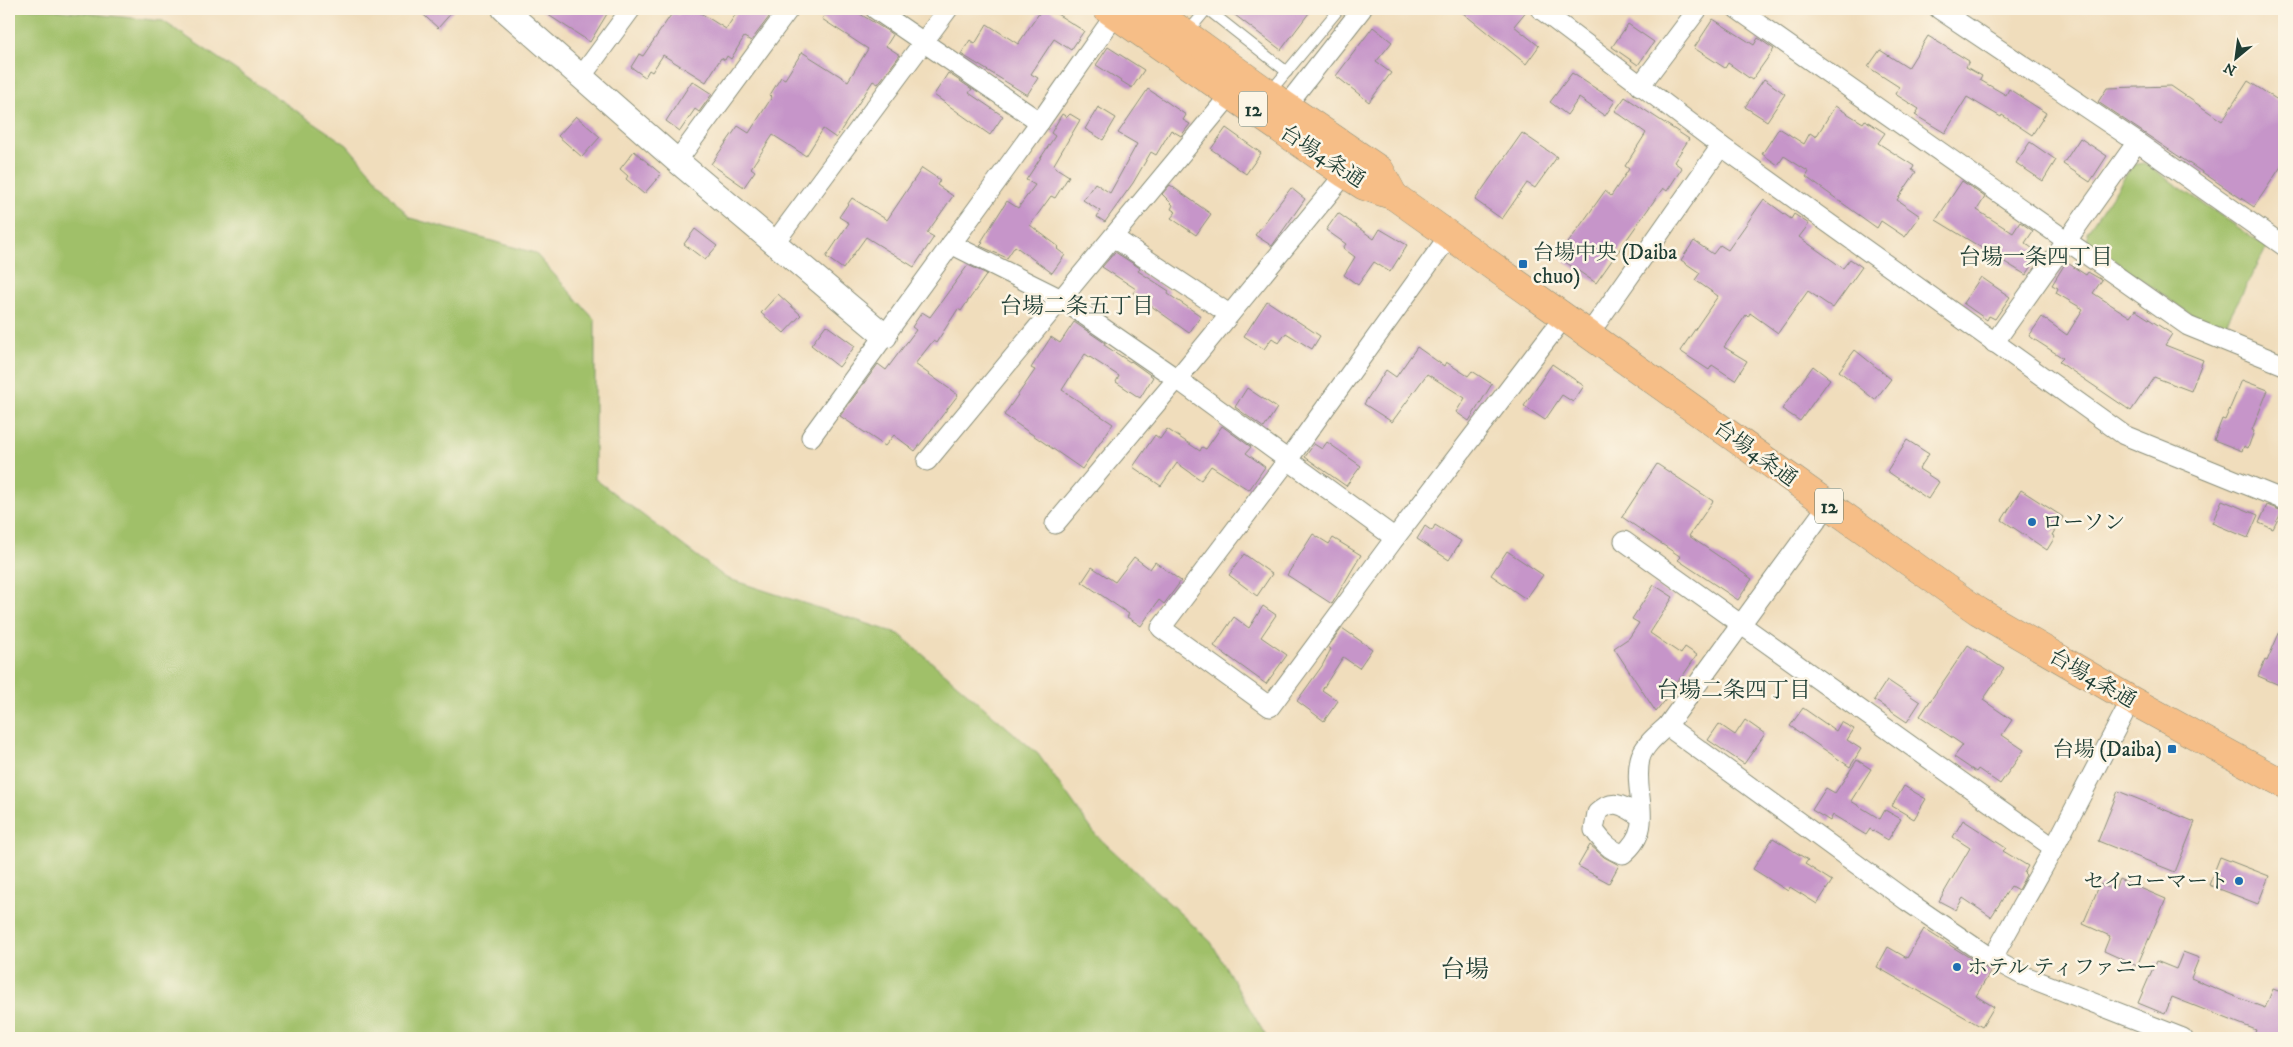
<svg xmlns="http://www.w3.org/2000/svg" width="2293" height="1047" font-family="'IM FELL DW Pica','Noto Serif JP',serif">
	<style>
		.green { fill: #a0c069; stroke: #607e4e }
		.building { fill: #c695c9 }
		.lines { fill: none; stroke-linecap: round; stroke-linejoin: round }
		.service-casing { stroke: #888d78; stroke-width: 12 }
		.minor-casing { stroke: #888d78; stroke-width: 21 }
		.tertiary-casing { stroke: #888d78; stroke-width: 26 }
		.trunk-casing { stroke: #888d78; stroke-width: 29 }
		.service { stroke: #fff; stroke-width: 10 }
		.minor { stroke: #fff; stroke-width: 19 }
		.tertiary { stroke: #fff; stroke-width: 24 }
		.trunk { stroke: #f6be87; stroke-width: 28 }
		.poi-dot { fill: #1f6fb2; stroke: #fcf5e5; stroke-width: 2 }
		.labels { text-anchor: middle; stroke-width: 5; stroke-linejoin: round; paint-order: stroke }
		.shield { fill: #fcf5e5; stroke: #617469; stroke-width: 1 }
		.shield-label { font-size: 20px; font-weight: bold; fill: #1f3d34 }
		.street-label { font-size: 21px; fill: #1f3d34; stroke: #fcf5e5 }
		.poi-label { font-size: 21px; fill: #1f3d34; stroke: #fcf5e5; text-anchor: start }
		.neighbourhood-label { font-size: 22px; fill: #1f3d34; stroke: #fcf5e5 }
		.quarter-label { font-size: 24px; fill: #1f3d34; stroke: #fcf5e5 }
	</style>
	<rect width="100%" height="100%" fill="#fcf5e5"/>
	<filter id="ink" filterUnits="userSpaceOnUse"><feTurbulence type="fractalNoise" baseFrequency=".02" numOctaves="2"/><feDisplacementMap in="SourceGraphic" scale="10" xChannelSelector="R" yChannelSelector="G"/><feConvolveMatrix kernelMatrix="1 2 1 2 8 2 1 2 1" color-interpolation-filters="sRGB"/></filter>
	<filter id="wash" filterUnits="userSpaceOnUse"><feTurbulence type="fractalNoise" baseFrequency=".0096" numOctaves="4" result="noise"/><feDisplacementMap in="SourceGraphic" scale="20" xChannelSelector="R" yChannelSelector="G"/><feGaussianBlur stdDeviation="1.12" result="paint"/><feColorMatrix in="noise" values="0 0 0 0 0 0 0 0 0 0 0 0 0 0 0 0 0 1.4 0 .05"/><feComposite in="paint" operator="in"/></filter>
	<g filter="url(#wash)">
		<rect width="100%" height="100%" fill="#f0ddbc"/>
		<!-- green -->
		<g class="green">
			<path d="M9,9H43L163,21L347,145L410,218L535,253L595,320V479L726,578L899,634L1038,754L1095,834L1211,942L1267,1038H9Z"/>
			<path d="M2144,163L2267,247L2223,329L2190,314L2088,242L2087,232L2133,165Z"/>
		</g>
		<g id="blocks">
			<!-- building -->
			<g class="building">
				<path d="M417,9H455L438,28Z"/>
				<path d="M539,9H610L590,42Z"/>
				<path d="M682,9H694L726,29L739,9H775L751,41L744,37L731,59L727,56L725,60L721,58L706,82L663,55L652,72L649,70L645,77L631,67L639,54L643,56L673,12L678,15Z"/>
				<path d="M828,9H852L886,30L893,35L886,46L900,55L878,84L873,81L836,138L823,129L806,156L773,135L751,168L755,171L744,187L711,164L738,126L749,133L772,97L770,95L781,77L785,79L802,52L848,81L868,49L822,19Z"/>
				<path d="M1042,9H1049L1084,31L1071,50L1054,39L1031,74L1038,78L1027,95L961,54L970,40L975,44L987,24L1018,44Z"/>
				<path d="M1227,9H1312L1281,50Z"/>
				<path d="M1458,9H1528L1514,26L1539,46L1526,64Z"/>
				<path d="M1713,19L1754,45L1758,38L1774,49L1752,80L1728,63L1725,68L1694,48Z"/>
				<path d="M1628,24L1654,42L1638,65L1612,47Z"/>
				<path d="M1373,27L1392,42L1376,62L1391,73L1369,102L1336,76Z"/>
				<path d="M1928,36L1969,61L1966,67L1982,76L1980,80L2006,95L2009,89L2046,113L2032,135L2002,115L2001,117L1967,97L1945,133L1915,115L1919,109L1895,94L1899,87L1868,67L1880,50L1908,68Z"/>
				<path d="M1108,47L1144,70L1132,88L1096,65Z"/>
				<path d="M948,73L972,89L969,93L1003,116L990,135L934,95Z"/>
				<path d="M1572,73L1615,101L1605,116L1579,98L1567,115L1550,102Z"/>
				<path d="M1764,79L1785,94L1767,121L1745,107Z"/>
				<path d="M692,81L712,94L699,112L695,109L680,131L666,121Z"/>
				<path d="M2248,81L2284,104V162L2254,207L2098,102L2107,88L2171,86L2222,121Z"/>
				<path d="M1148,89L1186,115L1183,120L1190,124L1181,136L1171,130L1156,155L1151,152L1133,183L1105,222L1097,217L1100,211L1083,200L1095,183L1110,193L1137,144L1118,133Z"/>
				<path d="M1625,97L1689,139L1674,162L1682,168L1667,191L1663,188L1596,283L1558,257L1605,191L1611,196L1629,169L1625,166L1646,133L1615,111Z"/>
				<path d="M1835,106L1863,123L1865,120L1885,133L1878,143L1914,166L1912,170L1916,172L1897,200L1920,216L1905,237L1881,221L1877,228L1806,177L1809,172L1784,156L1778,165L1762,154L1779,128L1804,144L1810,133L1816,137Z"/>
				<path d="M1098,107L1116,118L1103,140L1085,129Z"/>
				<path d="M1062,114L1067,117L1070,114L1080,120L1053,166L1069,176L1055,198L1051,196L1030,225L1059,247L1057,249L1065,255L1052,273L1015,246L1007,258L980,246L983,243L981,242L1007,201L1018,208L1035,185L1026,180L1055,136L1051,133Z"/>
				<path d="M576,116L600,137L582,157L558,136Z"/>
				<path d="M1226,128L1261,153L1246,174L1211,149Z"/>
				<path d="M1522,133L1557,157L1535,188L1527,183L1502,219L1475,200Z"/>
				<path d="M2080,138L2107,156L2090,182L2063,164Z"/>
				<path d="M2030,142L2056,160L2043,181L2016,163Z"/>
				<path d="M634,151L661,174L644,194L626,179L628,176L620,169Z"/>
				<path d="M922,168L940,180L937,185L953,196L927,233L934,237L914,267L866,237L843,269L826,257L849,223L839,217L852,198L887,220Z"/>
				<path d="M1962,181L1985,197L1977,210L2013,233L2020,222L2033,231L2025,243L2040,254L2026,275L1936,220Z"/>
				<path d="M1170,185L1211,214L1196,235L1171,218L1176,212L1171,209L1173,205L1162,194Z"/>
				<path d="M1291,188L1305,199L1272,246L1255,235Z"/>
				<path d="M1764,199L1791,219L1794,214L1809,224L1799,237L1843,268L1850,259L1862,267L1833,308L1808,291L1778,333L1750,313L1748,317L1746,315L1724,347L1747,361L1735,380L1712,365L1709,370L1680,351L1718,296L1695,280L1700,273L1681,260L1694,241L1713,254L1720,245L1728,250Z"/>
				<path d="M1338,213L1374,239L1380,229L1407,245L1390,272L1374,262L1358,285L1344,275L1355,257L1343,248L1346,244L1326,230Z"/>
				<path d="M695,229L717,246L705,260L684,244Z"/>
				<path d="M1115,252L1140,268L1138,271L1169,291L1168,294L1201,316L1189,333L1133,293L1136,289L1102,267Z"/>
				<path d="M2066,262L2086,275L2088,272L2102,280L2093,293L2130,317L2135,310L2172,334L2165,345L2203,360L2191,391L2154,377L2131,411L2059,362L2063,358L2029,336L2042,317L2067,335L2083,309L2056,293L2058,288L2052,285Z"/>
				<path d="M968,265L987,274L961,311L958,309L936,343L933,341L915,364L958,395L915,451L894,435L885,446L840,416L878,364L886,370L916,330L912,327L922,312L930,317Z"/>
				<path d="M1981,277L2010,297L1995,319L1989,316L1987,320L1963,303Z"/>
				<path d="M778,294L801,315L784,333L761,313Z"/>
				<path d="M1267,301L1320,336L1312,349L1286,333L1279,343L1272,338L1264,349L1244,336Z"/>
				<path d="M1074,322L1105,343L1104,345L1130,362L1131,361L1153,377L1140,398L1116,382L1119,376L1085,354L1062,390L1113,424L1082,469L1004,415L1035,370L1031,368L1051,337L1060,343Z"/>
				<path d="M826,325L855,346L839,367L811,345Z"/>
				<path d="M1417,347L1444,366L1446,362L1468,376L1472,371L1492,384L1469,421L1456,412L1465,398L1427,374L1392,422L1364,404L1386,370L1396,377Z"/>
				<path d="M1855,350L1891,379L1875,400L1839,371Z"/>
				<path d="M1552,364L1584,386L1573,402L1562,395L1545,420L1524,406Z"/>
				<path d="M1813,366L1830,379L1800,421L1782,409Z"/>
				<path d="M2242,380L2268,390L2252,430L2254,431L2248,448L2244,446L2242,451L2214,440L2222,419L2225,420Z"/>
				<path d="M1247,388L1277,408L1264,428L1235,407Z"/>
				<path d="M1222,426L1251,447L1246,453L1265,467L1249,490L1211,466L1201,480L1177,463L1161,486L1133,467L1155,435L1160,439L1167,429L1200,451L1202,447L1206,449Z"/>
				<path d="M1907,440L1929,454L1919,469L1939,482L1928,499L1887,471Z"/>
				<path d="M1327,442L1361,466L1346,486L1305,457L1314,444L1322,449Z"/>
				<path d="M1657,464L1713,501L1689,536L1752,579L1738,600L1678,560L1681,557L1622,517Z"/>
				<path d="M2021,490L2063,517L2052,535L2055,537L2047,550L2002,520Z"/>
				<path d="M2222,500L2258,515L2248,538L2212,523Z"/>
				<path d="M2267,505L2282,511L2273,529L2259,523Z"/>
				<path d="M1435,525L1461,541L1449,560L1417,539L1425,526L1432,531Z"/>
				<path d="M1313,534L1329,544L1333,538L1361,555L1332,604L1287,575Z"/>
				<path d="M1507,551L1543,575L1526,599L1491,575Z"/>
				<path d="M1244,554L1272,574L1257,596L1229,575Z"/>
				<path d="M1134,557L1150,569L1155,562L1181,581L1164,604L1159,600L1141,626L1127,617L1129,614L1082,582L1092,567L1115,582Z"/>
				<path d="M1654,585L1673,597L1650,633L1681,654L1685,647L1697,655L1682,677L1667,688L1671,693L1656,712L1614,648L1629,638L1639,623L1632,619Z"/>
				<path d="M1263,606L1276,615L1261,637L1287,655L1266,684L1214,646L1234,617L1249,628Z"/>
				<path d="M2284,622V687L2258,676L2265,660L2267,661Z"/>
				<path d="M1342,628L1372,649L1359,668L1343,657L1322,690L1338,701L1324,721L1297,701L1322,666L1331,649L1328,647Z"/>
				<path d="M1968,645L2004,669L1983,700L2012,720L2002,735L2024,750L2000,784L1978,769L1976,772L1954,757L1963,745L1920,716Z"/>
				<path d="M1887,680L1920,702L1907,722L1874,700Z"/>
				<path d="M1803,708L1836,731L1841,722L1854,729L1847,740L1861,749L1850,767L1790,726Z"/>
				<path d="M1745,720L1765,734L1744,764L1708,740L1719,724L1735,735Z"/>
				<path d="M1857,760L1871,769L1851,801L1880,819L1885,810L1901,819L1888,840L1870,829L1866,835L1833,815L1830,821L1812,810L1826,788L1835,793Z"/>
				<path d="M1904,786L1926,799L1914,819L1892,806Z"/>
				<path d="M2118,791L2195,822L2175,872L2098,841Z"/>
				<path d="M1963,820L2006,848L2003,851L2028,866L2024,873L2026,875L2018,890L2011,886L1991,917L1963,898L1956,910L1939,901L1970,848L1953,837Z"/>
				<path d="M1773,838L1808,860L1805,864L1832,881L1817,904L1790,887L1788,891L1753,869Z"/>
				<path d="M1590,845L1604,857L1619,865L1609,883L1578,866Z"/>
				<path d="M2220,857L2269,876L2258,904L2209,885Z"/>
				<path d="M2119,879L2166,899L2137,966L2104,951L2110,936L2083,924L2100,884L2114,890Z"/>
				<path d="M1924,929L1991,971L1976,996L1994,1007L1982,1027L1877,967L1888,947L1907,958Z"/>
				<path d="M2183,952L2199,958L2191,978L2231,995L2265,1008L2273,989L2284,993V1038H2253L2256,1030L2172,997L2165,1014L2138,1003L2156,961L2176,969Z"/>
			</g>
		</g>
	</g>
	<g filter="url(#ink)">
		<use href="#blocks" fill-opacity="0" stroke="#888d78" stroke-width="1"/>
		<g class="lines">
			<!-- service casing -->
			<g class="service-casing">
				<g id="service">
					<path d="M1207,9L1287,72"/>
					<path d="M1187,33L1207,9"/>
					<path d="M1269,93L1339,9"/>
				</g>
			</g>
			<!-- minor casing -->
			<g class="minor-casing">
				<g id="minor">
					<path d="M875,9L1040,122"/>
					<path d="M1540,9L1721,146L2124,435L2284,500"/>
					<path d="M1737,9L2188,326L2284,365"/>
					<path d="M1939,9L2137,142L2284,246"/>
					<path d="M581,77L631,9"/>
					<path d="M1640,86L1698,9"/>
					<path d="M1286,106L1362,9"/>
					<path d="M677,161L789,9"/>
					<path d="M1449,236L1287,461L1161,628L1270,707L1395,538L1564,317"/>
					<path d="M1113,237L1229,314"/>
					<path d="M775,242L948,9"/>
					<path d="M951,244L1061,299L1177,379L1395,538"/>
					<path d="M1589,334L1721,146"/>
					<path d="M1994,343L2137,142"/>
					<path d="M811,437L1040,122L1115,15"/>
					<path d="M927,461L1231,94"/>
					<path d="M1055,524L1177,379L1345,174"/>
					<path d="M1624,541L2054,848"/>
					<path d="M1667,726L1907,901L1992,959L2022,975L2183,1038"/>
					<path d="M1641,817C1624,806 1614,797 1597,813L1594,830C1602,841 1609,850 1623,854C1657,827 1632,794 1640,759C1643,746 1657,735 1667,726L1828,505"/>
					<path d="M1992,959L2054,848L2131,700"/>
				</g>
			</g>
			<!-- tertiary casing -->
			<g class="tertiary-casing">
				<path id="tertiary" d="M504,9L677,161L885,336"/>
			</g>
			<!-- trunk casing -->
			<g class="trunk-casing">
				<g id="trunk">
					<path d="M1107,9L1345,174L1364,186L1394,196L1978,611L2131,700L2284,784"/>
					<path d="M1151,9L1286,106L1380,170L1394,196"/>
				</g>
			</g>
			<!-- service -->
			<use href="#service" class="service"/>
			<!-- minor -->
			<use href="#minor" class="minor"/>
			<!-- tertiary -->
			<use href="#tertiary" class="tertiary"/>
			<!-- trunk -->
			<use href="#trunk" class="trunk"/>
		</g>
	</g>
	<!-- markers -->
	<g class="poi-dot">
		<rect x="1518" y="259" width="10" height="10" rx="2.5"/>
		<circle cx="2032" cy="522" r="5"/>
		<rect x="2167" y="744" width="10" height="10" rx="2.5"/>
		<circle cx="2239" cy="881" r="5"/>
		<circle cx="1957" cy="967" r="5"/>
	</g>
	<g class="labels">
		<!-- shield labels -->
		<g class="shield">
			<rect x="1239" y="91.5" width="28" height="35" rx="4"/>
			<rect x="1815" y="488.5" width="28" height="35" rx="4"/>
		</g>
		<g class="shield-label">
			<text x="1253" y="116">12</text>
			<text x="1829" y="513">12</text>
		</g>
		<!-- street labels -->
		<g class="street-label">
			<text transform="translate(1323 156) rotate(33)" y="7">台場4条通</text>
			<text transform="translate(1756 453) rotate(36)" y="7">台場4条通</text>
			<text transform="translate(2093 678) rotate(30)" y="7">台場4条通</text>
		</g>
		<!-- poi labels -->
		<g class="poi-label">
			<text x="1533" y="259">台場中央 (Daiba<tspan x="1533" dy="24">chuo)</tspan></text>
			<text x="2042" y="529">ローソン</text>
			<text x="2162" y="756" text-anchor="end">台場 (Daiba)</text>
			<text x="2229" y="888" text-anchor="end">セイコーマート</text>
			<text x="1967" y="974">ホテル ティファニー</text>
		</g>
		<!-- neighbourhood labels -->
		<g class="neighbourhood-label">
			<text x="2036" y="264">台場一条四丁目</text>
			<text x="1077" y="313">台場二条五丁目</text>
			<text x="1734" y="697">台場二条四丁目</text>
		</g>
		<!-- quarter labels -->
		<g class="quarter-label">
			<text x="1465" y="977">台場</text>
		</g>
	</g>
	<!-- margin -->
	<rect width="2293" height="1047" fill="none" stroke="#fcf5e5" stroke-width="30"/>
	<!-- north arrow -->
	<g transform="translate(2236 58) rotate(209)" stroke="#fcf5e5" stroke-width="4" paint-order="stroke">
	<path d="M0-4L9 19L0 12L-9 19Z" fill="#1f3d34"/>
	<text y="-8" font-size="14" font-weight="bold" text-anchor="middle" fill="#1f3d34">N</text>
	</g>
</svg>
